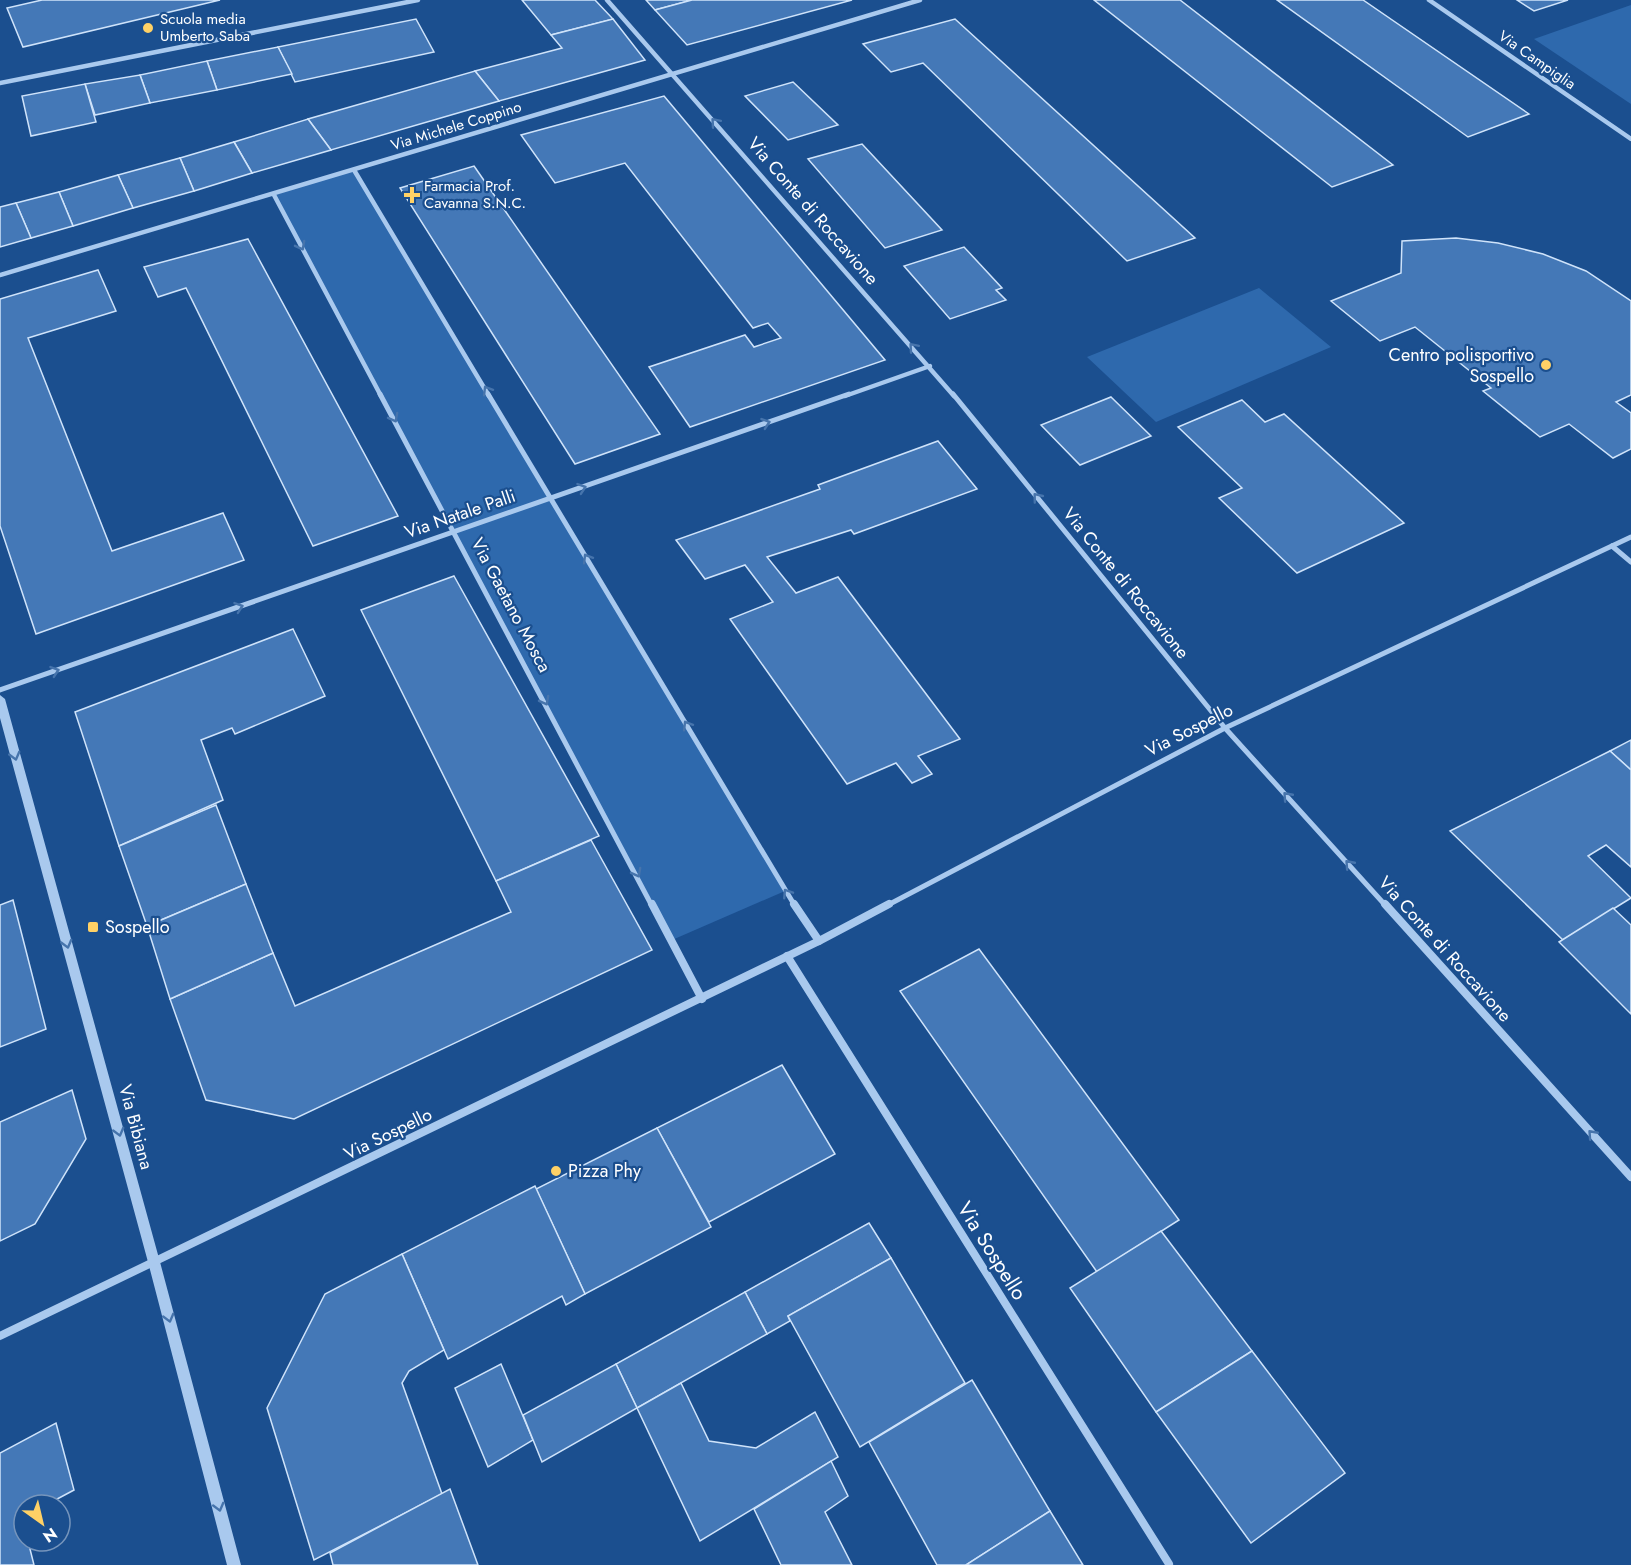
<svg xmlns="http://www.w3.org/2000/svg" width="1631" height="1565" font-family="Jost,sans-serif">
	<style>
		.green { fill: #2e69ad }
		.building { fill: #4478b7; stroke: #cfe3fa; stroke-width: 1.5 }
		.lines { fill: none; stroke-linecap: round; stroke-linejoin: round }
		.minor-far2 { stroke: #a9c9ee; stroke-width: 4.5 }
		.minor-far1 { stroke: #a9c9ee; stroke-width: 5 }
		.minor { stroke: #a9c9ee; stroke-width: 8 }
		.tertiary { fill: #a9c9ee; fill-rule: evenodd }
		.oneway { stroke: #4674ac }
		.poi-dot { fill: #ffd166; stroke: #1b4f8f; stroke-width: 2 }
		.labels { text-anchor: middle; stroke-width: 4.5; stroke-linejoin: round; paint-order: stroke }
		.far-poi-label { font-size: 15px; fill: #fff; stroke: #1b4f8f; text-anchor: start }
		.far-street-label { font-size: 15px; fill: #fff; stroke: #1b4f8f }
		.street-label { font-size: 18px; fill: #fff; stroke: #1b4f8f }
		.poi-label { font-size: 18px; fill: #fff; stroke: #1b4f8f; text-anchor: start }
		.near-street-label { font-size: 21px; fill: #fff; stroke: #1b4f8f }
	</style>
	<rect width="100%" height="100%" fill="#1b4f8f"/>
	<!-- green -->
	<g class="green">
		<path d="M1631,5V104L1534,39Z"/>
		<path d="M354,170L785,891L672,940L274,195Z"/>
		<path d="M1259,288L1331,347L1156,422L1087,357Z"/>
	</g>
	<!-- building -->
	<g class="building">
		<path d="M42,0H220L23,47L7,8Z"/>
		<path d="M522,0H595L613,19L551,35Z"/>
		<path d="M646,0H692L655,10Z"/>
		<path d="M692,0H852L687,45L655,10Z"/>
		<path d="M1094,0H1180L1393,165L1332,187Z"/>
		<path d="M1277,0H1363L1529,114L1468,137Z"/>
		<path d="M1517,0H1568L1534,11Z"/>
		<path d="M416,19L434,52L295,82L278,47Z"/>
		<path d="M613,19L645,60L499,101L475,71L562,48L551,35Z"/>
		<path d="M955,19L1195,238L1127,261L923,63L891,72L863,44Z"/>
		<path d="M278,47L292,74L217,90L207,61Z"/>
		<path d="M207,61L217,90L150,103L140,75Z"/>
		<path d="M475,71L499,101L331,150L308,119Z"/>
		<path d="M140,75L150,103L95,115L85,84Z"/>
		<path d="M793,82L838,125L788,140L745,96Z"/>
		<path d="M85,84L96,122L31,136L22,96Z"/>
		<path d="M664,96L885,360L690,427L649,367L745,335L754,347L781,338L768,323L753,328L625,163L555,183L521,135Z"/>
		<path d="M308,119L331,150L252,173L234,142Z"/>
		<path d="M234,142L252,173L194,191L180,158Z"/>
		<path d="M862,144L942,230L885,248L808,159Z"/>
		<path d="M180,158L194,191L133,208L118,175Z"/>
		<path d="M474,166L660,434L575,464L400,188Z"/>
		<path d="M118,175L133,208L73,226L59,192Z"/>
		<path d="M59,192L73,226L31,238L16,203Z"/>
		<path d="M16,203L31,238L0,247V207Z"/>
		<path d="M1456,238L1498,243L1543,254L1586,271L1631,301V395L1616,402L1631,413V449L1613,458L1569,424L1540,437L1483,391L1491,388L1415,327L1380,341L1331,301L1401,273L1402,241Z"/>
		<path d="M248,239L398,516L313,546L186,288L158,297L144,267Z"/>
		<path d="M964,247L1002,288L996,290L1006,300L950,319L904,266Z"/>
		<path d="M98,270L116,311L28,338L112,551L223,513L244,560L36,634L0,526V299Z"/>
		<path d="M1111,397L1151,436L1080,465L1041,425Z"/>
		<path d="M1242,400L1265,422L1284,414L1404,523L1297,573L1219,498L1242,488L1178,427Z"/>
		<path d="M938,441L977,489L854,534L851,530L767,557L796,593L838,577L960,739L918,756L932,774L912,783L896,763L847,784L730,619L773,602L745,565L705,579L676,540L820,489L818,485Z"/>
		<path d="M454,576L599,836L496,881L361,610Z"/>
		<path d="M293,629L325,696L235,734L232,728L201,740L223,800L119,846L75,712Z"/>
		<path d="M1631,740V770L1610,751Z"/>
		<path d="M1610,751L1631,770V867L1606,845L1588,856L1631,898L1563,940L1450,831Z"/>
		<path d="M216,805L246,884L147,926L119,846Z"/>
		<path d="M591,840L652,950L294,1119L206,1100L170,999L273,953L295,1006L511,912L496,881Z"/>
		<path d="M246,884L273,953L170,999L147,926Z"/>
		<path d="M13,900L46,1029L0,1047V905Z"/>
		<path d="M1613,908L1631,925V1014L1559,942Z"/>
		<path d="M979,949L1179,1220L1097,1272L900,991Z"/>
		<path d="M782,1065L835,1154L709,1222L657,1128Z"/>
		<path d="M72,1090L86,1139L35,1224L0,1241V1122Z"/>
		<path d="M657,1128L711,1227L585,1294L536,1189Z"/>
		<path d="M535,1186L585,1294L566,1305L562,1296L448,1359L402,1254Z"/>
		<path d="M869,1223L891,1258L788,1316L790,1321L767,1334L745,1292Z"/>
		<path d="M1161,1231L1252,1351L1156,1412L1070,1288Z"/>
		<path d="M402,1254L444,1350L409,1371L402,1383L442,1494L314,1560L267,1408L325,1294Z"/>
		<path d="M891,1258L965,1383L860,1447L788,1316Z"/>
		<path d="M745,1292L767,1334L637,1408L616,1364Z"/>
		<path d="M1252,1351L1345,1473L1251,1543L1156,1412Z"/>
		<path d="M501,1364L533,1440L488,1467L455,1388Z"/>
		<path d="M616,1364L637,1408L542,1462L523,1415Z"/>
		<path d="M972,1380L1050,1511L966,1565H937L869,1442Z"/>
		<path d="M681,1383L709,1441L756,1448L815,1412L838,1457L700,1541L637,1408Z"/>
		<path d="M56,1423L74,1490L46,1505H24V1516L22,1518L24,1541H28L34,1565H0V1453Z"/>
		<path d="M831,1461L848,1496L825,1512L852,1565H781L754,1509Z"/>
		<path d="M450,1489L478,1565H333L330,1553Z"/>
		<path d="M1050,1511L1083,1565H966Z"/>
	</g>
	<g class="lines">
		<!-- minor-far2 -->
		<g class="minor-far2">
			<path d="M607,0L954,396"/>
			<path d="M1429,0L1631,139"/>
			<path d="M0,83L418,0"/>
			<path d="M354,170L489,396"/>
			<path d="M274,195L381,396"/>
			<path d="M0,275L920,0"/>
			<path d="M845,396L930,366"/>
		</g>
		<!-- minor-far1 -->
		<g class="minor-far1">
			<path d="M380,394L652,906"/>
			<path d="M488,394L795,906"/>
			<path d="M953,394L1225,728L1386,906"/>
			<path d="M1612,546L1631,562"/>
			<path d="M0,690L849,394"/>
			<path d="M886,906L1225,728L1631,537"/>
		</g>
		<!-- minor -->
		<g class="minor">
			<path d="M652,904L702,999"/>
			<path d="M794,904L819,941"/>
			<path d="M1385,904L1631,1177"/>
			<path d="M787,956L1169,1564"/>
			<path d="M0,1336L819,941L889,904"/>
		</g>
		<!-- tertiary -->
		<path class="tertiary" d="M0,695L5,699L160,1262L241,1565H227L148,1262L0,718Z"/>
	</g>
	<!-- one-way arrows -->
	<defs><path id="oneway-chevron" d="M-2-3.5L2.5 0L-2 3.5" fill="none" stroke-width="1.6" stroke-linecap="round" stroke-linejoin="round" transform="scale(1.5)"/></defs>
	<g class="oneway">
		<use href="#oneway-chevron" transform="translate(715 122) rotate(-131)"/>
		<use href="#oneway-chevron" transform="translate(301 246) rotate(62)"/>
		<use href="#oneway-chevron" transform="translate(913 347) rotate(-131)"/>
		<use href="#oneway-chevron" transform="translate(487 390) rotate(-121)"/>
		<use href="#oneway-chevron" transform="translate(394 418) rotate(62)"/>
		<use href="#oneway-chevron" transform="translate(766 423) rotate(-19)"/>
		<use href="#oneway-chevron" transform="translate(582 488) rotate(-19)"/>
		<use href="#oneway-chevron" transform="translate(1037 497) rotate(-129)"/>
		<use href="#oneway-chevron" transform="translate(587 558) rotate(-121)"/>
		<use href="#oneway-chevron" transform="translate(239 607) rotate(-19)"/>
		<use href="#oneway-chevron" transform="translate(55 671) rotate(-19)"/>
		<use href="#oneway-chevron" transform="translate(545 701) rotate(62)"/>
		<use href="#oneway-chevron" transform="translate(687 725) rotate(-121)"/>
		<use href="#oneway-chevron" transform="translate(15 756) rotate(75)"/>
		<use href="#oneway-chevron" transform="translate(1287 796) rotate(-132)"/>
		<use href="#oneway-chevron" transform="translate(1349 864) rotate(-132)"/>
		<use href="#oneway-chevron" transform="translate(637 873) rotate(62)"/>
		<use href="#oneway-chevron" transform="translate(787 893) rotate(-123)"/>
		<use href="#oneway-chevron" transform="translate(67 944) rotate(75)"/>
		<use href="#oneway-chevron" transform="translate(119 1132) rotate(75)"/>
		<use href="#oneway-chevron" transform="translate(1592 1134) rotate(-132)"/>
		<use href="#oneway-chevron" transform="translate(169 1318) rotate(75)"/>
		<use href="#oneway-chevron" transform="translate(219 1507) rotate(75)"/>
	</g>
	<!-- markers -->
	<g class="poi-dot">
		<circle cx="148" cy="28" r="6"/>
		<path d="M409 186h6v6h6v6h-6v6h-6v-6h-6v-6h6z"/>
		<circle cx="1546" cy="365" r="6"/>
		<rect x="87" y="921" width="12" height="12" rx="3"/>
		<circle cx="556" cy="1171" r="6"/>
	</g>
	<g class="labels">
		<!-- far-poi labels -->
		<g class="far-poi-label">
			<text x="160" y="24">Scuola media<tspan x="160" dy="17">Umberto Saba</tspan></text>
			<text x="424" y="191">Farmacia Prof.<tspan x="424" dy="17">Cavanna S.N.C.</tspan></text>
		</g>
		<!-- far-street labels -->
		<g class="far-street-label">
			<text transform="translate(1537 60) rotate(35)" y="5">Via Campiglia</text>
			<text transform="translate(456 126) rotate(-17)" y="5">Via Michele Coppino</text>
		</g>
		<!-- street labels -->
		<g class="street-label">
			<text transform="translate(813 211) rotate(49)" y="6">Via Conte di Roccavione</text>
			<text transform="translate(460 514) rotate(-19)" y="6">Via Natale Palli</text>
			<text transform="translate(1126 583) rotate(51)" y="6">Via Conte di Roccavione</text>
			<text transform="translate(511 605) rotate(62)" y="6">Via Gaetano Mosca</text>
			<text transform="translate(1189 730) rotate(-27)" y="6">Via Sospello</text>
			<text transform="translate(1445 949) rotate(48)" y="6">Via Conte di Roccavione</text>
			<text transform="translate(136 1127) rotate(75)" y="6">Via Bibiana</text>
			<text transform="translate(388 1134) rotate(-26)" y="6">Via Sospello</text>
		</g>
		<!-- poi labels -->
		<g class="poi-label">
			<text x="1534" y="361" text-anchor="end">Centro polisportivo<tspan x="1534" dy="21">Sospello</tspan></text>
			<text x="105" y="933">Sospello</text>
			<text x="568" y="1177">Pizza Phy</text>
		</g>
		<!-- near-street labels -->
		<g class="near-street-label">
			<text transform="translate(992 1251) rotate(58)" y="7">Via Sospello</text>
		</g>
	</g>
	<!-- north arrow -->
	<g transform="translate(42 1523) rotate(146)"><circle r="28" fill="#1b4f8f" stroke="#7695bc" stroke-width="1.5"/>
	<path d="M0-4.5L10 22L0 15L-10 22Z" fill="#ffd166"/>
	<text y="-9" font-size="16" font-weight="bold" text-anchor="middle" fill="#ffffff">N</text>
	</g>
</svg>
